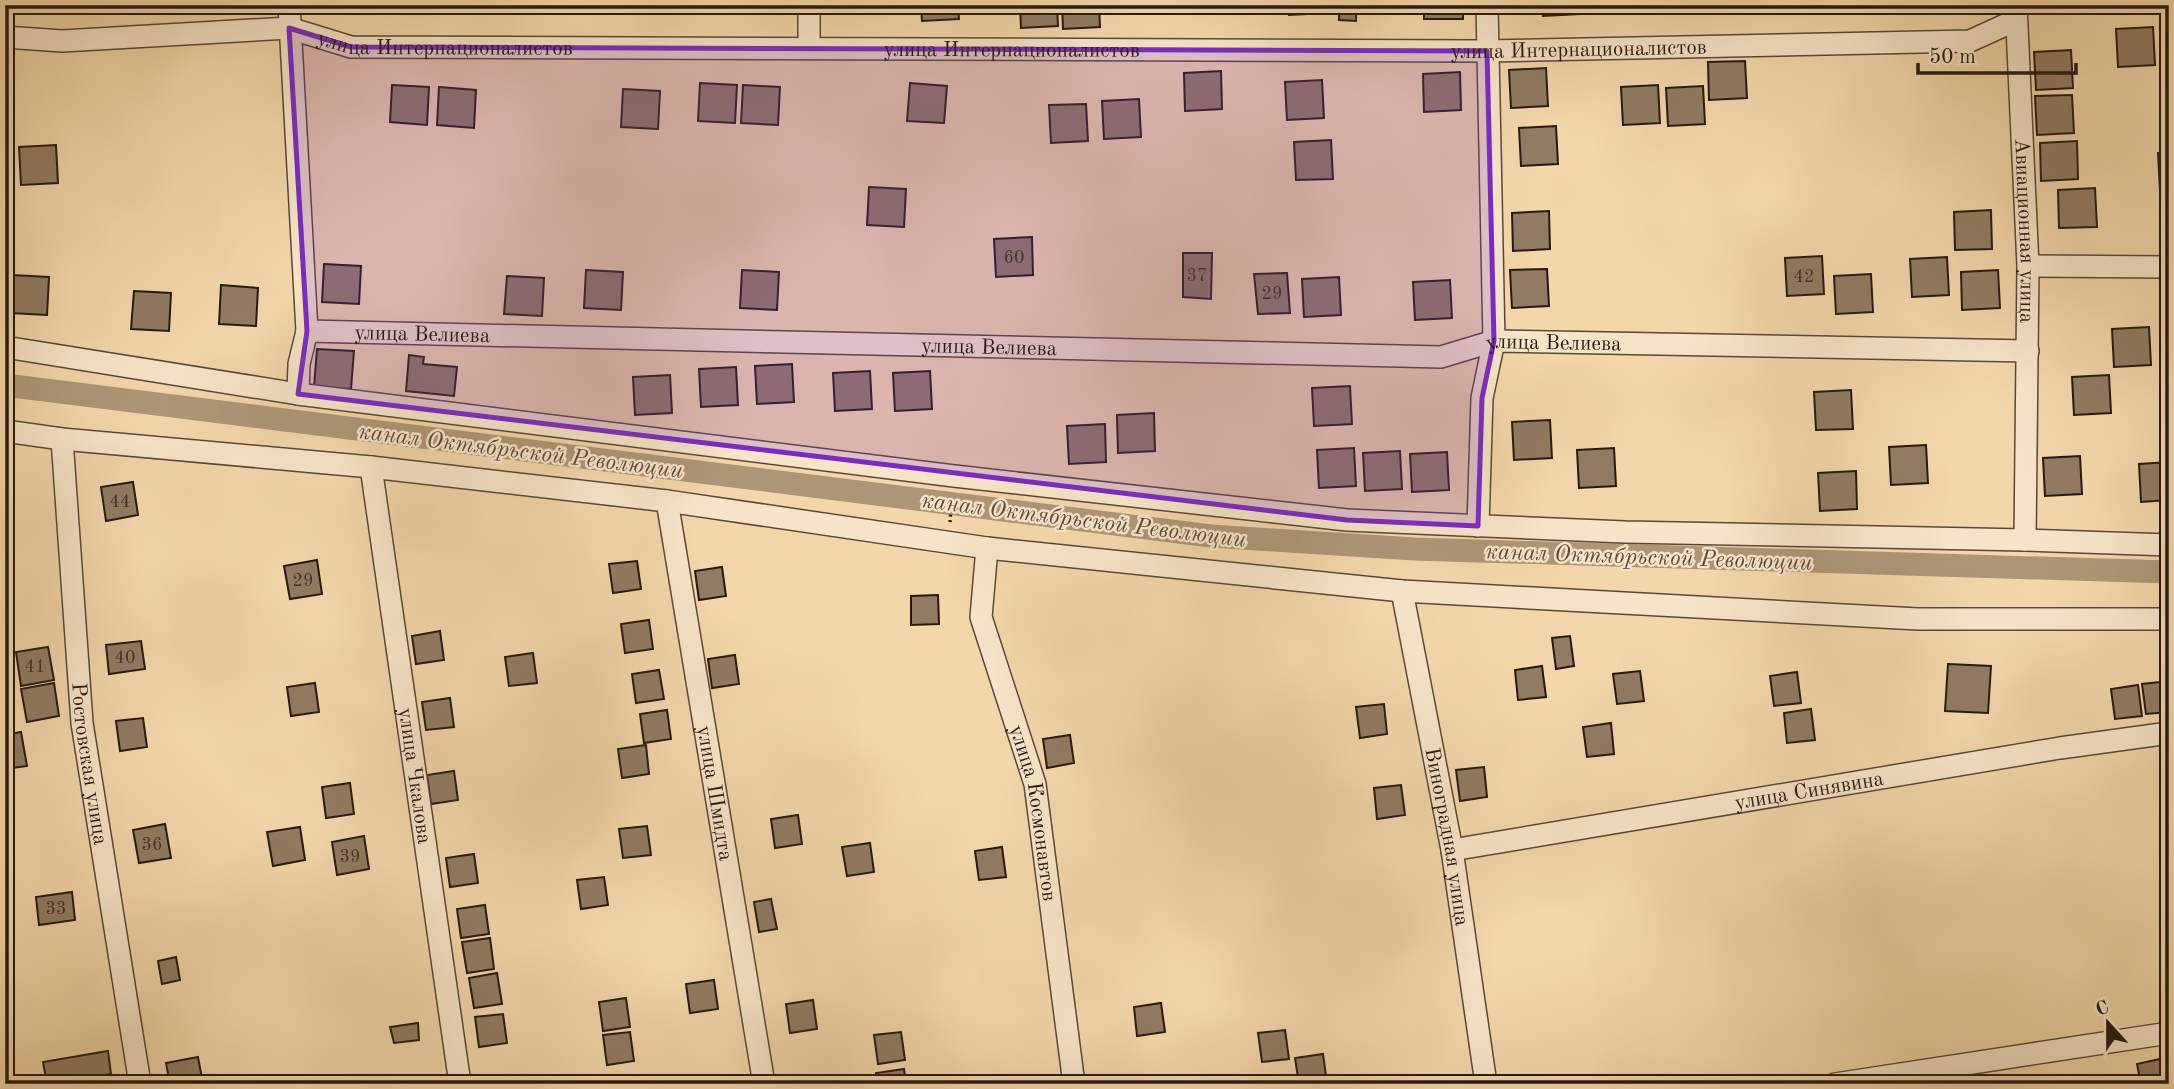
<svg xmlns="http://www.w3.org/2000/svg" width="2174" height="1089" font-family="'Old Standard TT',serif">
	<style>
		.lines { fill: none; stroke-linecap: round; stroke-linejoin: round }
		.canal { stroke: #ad9677; stroke-width: 23 }
		.building { fill: #917b62; stroke: #261913; stroke-width: 2 }
		.street-casing { stroke: #594839; stroke-width: 24 }
		.path { stroke: #261913; stroke-width: 3.5; stroke-dasharray: 2 3.5; stroke-linecap: butt }
		.street { stroke: #f7e4c8; stroke-width: 21 }
		.marked { fill: #7b2cbf; fill-opacity: 0.2; stroke: #7b2cbf; stroke-width: 5; stroke-linejoin: round }
		.labels { text-anchor: middle; stroke-width: 5; stroke-linejoin: round; paint-order: stroke }
		.number-label { font-size: 18px; fill: #413227 }
		.street-label { font-size: 21px; fill: #261913; stroke: #f7e4c8 }
		.water-label { font-size: 23px; font-style: italic; fill: #5c4b3b; stroke: #f7e4c8 }
	</style>
	<rect width="100%" height="100%" fill="#f3d6aa"/>
	<filter id="stains"><feTurbulence type="fractalNoise" baseFrequency=".00286" numOctaves="4"/><feColorMatrix values="0 0 0 0 .2 0 0 0 0 .09 0 0 0 0 .02 0 0 0 .5 -.17"/></filter>
	<radialGradient id="worn" r=".72"><stop offset=".6" stop-color="#630" stop-opacity="0"/><stop offset="1" stop-color="#630" stop-opacity=".3"/></radialGradient>
	<g class="lines">
		<!-- canal -->
		<path class="canal" d="M5,385L1211,536L1414,549L2169,572"/>
	</g>
	<!-- building -->
	<g class="building">
		<path d="M921,5H958L959,19L922,21Z"/>
		<path d="M1020,5H1057L1058,26L1021,28Z"/>
		<path d="M1062,5H1099L1100,27L1063,29Z"/>
		<path d="M1289,5H1326V13L1289,15Z"/>
		<path d="M1339,5H1356V21L1339,20Z"/>
		<rect x="1424" y="5" width="39" height="14"/>
		<path d="M1543,5H1580V14L1543,16Z"/>
		<path d="M2153,27L2155,65L2118,67L2116,29Z"/>
		<path d="M2071,50L2073,88L2036,90L2034,52Z"/>
		<path d="M1745,61L1747,98L1709,100L1708,62Z"/>
		<path d="M1546,68L1548,106L1511,108L1509,70Z"/>
		<path d="M1221,71L1222,109L1185,111L1184,73Z"/>
		<path d="M1460,72L1461,110L1424,112L1423,74Z"/>
		<path d="M1322,80L1324,118L1287,120L1285,82Z"/>
		<path d="M700,83L737,85L735,123L698,121Z"/>
		<path d="M910,83L947,86L944,123L907,121Z"/>
		<path d="M392,85L429,87L427,125L390,122Z"/>
		<path d="M743,85L780,87L778,125L741,123Z"/>
		<path d="M1658,85L1660,123L1623,125L1621,87Z"/>
		<path d="M1703,86L1705,124L1668,126L1666,88Z"/>
		<path d="M439,87L476,90L474,128L437,125Z"/>
		<path d="M623,89L660,91L658,129L621,127Z"/>
		<path d="M2072,95L2074,133L2037,135L2035,96Z"/>
		<path d="M1139,99L1141,137L1104,139L1102,101Z"/>
		<path d="M1086,104L1088,141L1051,143L1049,105Z"/>
		<path d="M1556,126L1558,164L1521,166L1519,128Z"/>
		<path d="M1331,140L1333,179L1296,180L1294,142Z"/>
		<path d="M2077,141L2078,179L2041,181L2040,143Z"/>
		<path d="M56,145L58,183L21,185L19,147Z"/>
		<path d="M2158,153H2169V191H2160Z"/>
		<path d="M869,187L906,189L904,227L867,225Z"/>
		<path d="M2095,188L2097,227L2059,228L2058,190Z"/>
		<path d="M1991,210L1992,249L1955,250L1954,212Z"/>
		<path d="M1549,211L1550,249L1513,251L1512,213Z"/>
		<path d="M1032,237L1033,275L996,277L994,239Z"/>
		<path d="M1183,253H1212L1211,299L1183,297Z"/>
		<path d="M1822,256L1824,294L1787,296L1785,258Z"/>
		<path d="M1947,257L1949,295L1912,297L1910,259Z"/>
		<path d="M324,264L361,266L359,304L322,302Z"/>
		<path d="M1547,269L1549,306L1512,308L1510,270Z"/>
		<path d="M586,270L623,272L621,310L584,308Z"/>
		<path d="M742,270L779,272L777,310L740,308Z"/>
		<path d="M1998,270L2000,308L1962,310L1961,272Z"/>
		<path d="M1287,273L1290,313L1258,314L1254,274Z"/>
		<path d="M1871,274L1873,312L1836,314L1834,276Z"/>
		<path d="M12,275L49,277L47,315L10,313Z"/>
		<path d="M507,276L544,278L542,316L504,314Z"/>
		<path d="M1339,277L1341,315L1304,317L1302,279Z"/>
		<path d="M1450,280L1452,318L1415,320L1413,282Z"/>
		<path d="M221,285L258,288L256,326L219,324Z"/>
		<path d="M134,291L171,293L169,331L131,329Z"/>
		<path d="M2149,327L2151,365L2114,367L2112,329Z"/>
		<path d="M317,349L354,351L351,389L314,387Z"/>
		<path d="M409,355L424,357L423,364L457,367L454,396L406,391Z"/>
		<path d="M792,364L794,402L757,404L755,366Z"/>
		<path d="M736,367L738,405L701,407L699,369Z"/>
		<path d="M870,371L872,409L835,411L833,373Z"/>
		<path d="M930,371L932,409L895,411L893,373Z"/>
		<path d="M670,375L672,413L635,415L633,377Z"/>
		<path d="M2109,375L2111,413L2074,415L2072,377Z"/>
		<path d="M1350,386L1352,424L1314,426L1312,388Z"/>
		<path d="M1851,390L1853,429L1816,430L1814,392Z"/>
		<path d="M1154,413L1155,451L1118,453L1117,415Z"/>
		<path d="M1550,420L1552,458L1514,460L1512,422Z"/>
		<path d="M1105,424L1106,462L1069,464L1067,426Z"/>
		<path d="M1926,445L1928,483L1891,485L1889,447Z"/>
		<path d="M1354,448L1356,486L1319,488L1317,450Z"/>
		<path d="M1614,448L1616,486L1579,488L1577,450Z"/>
		<path d="M1400,451L1402,489L1365,491L1363,453Z"/>
		<path d="M1447,452L1449,490L1412,492L1410,454Z"/>
		<path d="M2080,456L2082,494L2045,496L2043,458Z"/>
		<path d="M2169,462V500L2141,502L2139,464Z"/>
		<path d="M1856,471L1857,509L1820,511L1818,473Z"/>
		<path d="M133,482L138,515L106,521L101,487Z"/>
		<path d="M317,560L322,594L290,599L284,566Z"/>
		<path d="M637,561L641,589L613,593L609,564Z"/>
		<path d="M722,567L726,596L699,600L695,571Z"/>
		<path d="M938,595L939,624L911,625V596Z"/>
		<path d="M649,620L653,649L625,653L621,624Z"/>
		<path d="M440,631L444,660L416,664L412,636Z"/>
		<path d="M1570,636L1574,666L1556,669L1552,638Z"/>
		<path d="M141,641L145,669L109,674L106,645Z"/>
		<path d="M48,647L54,680L21,686L16,652Z"/>
		<path d="M533,653L537,683L509,686L505,657Z"/>
		<path d="M735,655L739,684L712,688L708,659Z"/>
		<path d="M1948,664L1991,666L1988,713L1945,711Z"/>
		<path d="M1542,666L1546,697L1518,700L1515,670Z"/>
		<path d="M659,670L664,699L636,703L632,674Z"/>
		<path d="M1640,671L1644,701L1617,704L1613,674Z"/>
		<path d="M1797,672L1801,703L1774,706L1770,676Z"/>
		<path d="M2169,681V712L2146,714L2142,684Z"/>
		<path d="M54,683L59,716L27,722L21,689Z"/>
		<path d="M315,683L319,712L291,716L287,687Z"/>
		<path d="M2138,685L2142,716L2115,719L2111,689Z"/>
		<path d="M450,698L454,727L426,730L422,702Z"/>
		<path d="M1384,704L1387,734L1360,738L1356,707Z"/>
		<path d="M1811,709L1815,740L1787,743L1784,713Z"/>
		<path d="M667,710L671,739L644,743L640,714Z"/>
		<path d="M143,718L147,747L120,751L116,721Z"/>
		<path d="M1611,723L1614,754L1587,757L1583,727Z"/>
		<path d="M21,732L27,766L5,769V735Z"/>
		<path d="M1070,735L1074,763L1047,768L1043,739Z"/>
		<path d="M646,745L649,774L622,778L618,749Z"/>
		<path d="M1484,767L1487,797L1460,801L1456,770Z"/>
		<path d="M454,771L458,800L431,804L427,775Z"/>
		<path d="M350,783L354,814L326,818L322,787Z"/>
		<path d="M1401,785L1405,815L1377,819L1374,788Z"/>
		<path d="M798,815L802,844L775,848L771,819Z"/>
		<path d="M165,824L171,858L139,863L133,830Z"/>
		<path d="M647,826L651,855L623,858L619,829Z"/>
		<path d="M300,827L305,860L273,866L267,832Z"/>
		<path d="M364,836L369,869L337,875L332,842Z"/>
		<path d="M870,843L874,872L847,876L842,847Z"/>
		<path d="M1002,847L1006,877L979,880L975,851Z"/>
		<path d="M474,854L478,883L450,887L446,858Z"/>
		<path d="M604,877L608,905L581,909L577,880Z"/>
		<path d="M72,892L75,920L39,925L36,897Z"/>
		<path d="M771,899L777,929L759,932L754,902Z"/>
		<path d="M485,905L489,934L461,938L457,909Z"/>
		<path d="M490,938L494,969L467,973L462,942Z"/>
		<path d="M176,957L180,980L162,984L158,961Z"/>
		<path d="M497,973L502,1004L474,1008L469,978Z"/>
		<path d="M714,980L718,1009L690,1013L686,984Z"/>
		<path d="M626,998L630,1027L603,1031L599,1002Z"/>
		<path d="M813,1000L817,1029L790,1033L786,1004Z"/>
		<path d="M1161,1003L1165,1032L1137,1036L1134,1007Z"/>
		<path d="M503,1014L507,1043L479,1047L475,1017Z"/>
		<path d="M418,1023L419,1040L394,1043L390,1027Z"/>
		<path d="M1285,1030L1289,1059L1262,1062L1258,1033Z"/>
		<path d="M630,1032L634,1061L607,1065L603,1035Z"/>
		<path d="M901,1032L905,1060L878,1064L874,1035Z"/>
		<path d="M108,1051L111,1074L47,1084L43,1062Z"/>
		<path d="M1323,1054L1327,1083L1299,1084L1295,1058Z"/>
		<path d="M198,1057L203,1084H170L166,1063Z"/>
		<path d="M2169,1057V1084H2141L2137,1064Z"/>
		<path d="M904,1069L906,1084H877L876,1073Z"/>
	</g>
	<g class="lines">
		<!-- street casing -->
		<g class="street-casing">
			<g id="street">
				<path d="M289,5L307,331"/>
				<path d="M809,5V47"/>
				<path id="s1" d="M2016,5L2028,266L2025,540L2169,545"/>
				<path id="s2" d="M5,37L62,41L289,28L351,47L1487,51L1970,41L2016,20"/>
				<path d="M2028,266L2169,267"/>
				<path id="s3" d="M5,347L298,394L299,364L307,331L1441,357L1494,341L2028,351"/>
				<path d="M298,394L954,476L1347,520L1625,532L2025,540"/>
				<path d="M5,431L62,439L371,467L667,501L987,548L1402,591L1918,619H2169"/>
				<path id="s4" d="M62,439L82,723L140,1084"/>
				<path id="s5" d="M371,467L460,1084"/>
				<path id="s6" d="M667,501L764,1084"/>
				<path d="M1478,526L1482,398L1494,341L1487,5"/>
				<path id="s7" d="M987,548L981,617L1035,784L1074,1084"/>
				<path id="s8" d="M1402,591L1452,850L1486,1084"/>
				<path id="s9" d="M1452,850L2060,748L2169,733"/>
				<path d="M1835,1084L2169,1033"/>
			</g>
		</g>
		<!-- path -->
		<path class="path" d="M950,522L952,495"/>
		<!-- street -->
		<use href="#street" class="street"/>
	</g>
	<!-- marked area -->
	<path class="marked" d="M289,28L351,47L1487,51L1494,341L1482,398L1478,526L1347,520L298,394L307,331Z"/>
	<g class="labels">
		<!-- number labels -->
		<g class="number-label">
			<text x="1014" y="263">60</text>
			<text x="1197" y="281">37</text>
			<text x="1804" y="282">42</text>
			<text x="1272" y="299">29</text>
			<text x="120" y="507">44</text>
			<text x="303" y="586">29</text>
			<text x="125" y="663">40</text>
			<text x="35" y="672">41</text>
			<text x="152" y="850">36</text>
			<text x="350" y="862">39</text>
			<text x="56" y="914">33</text>
		</g>
		<!-- street labels -->
		<g class="street-label">
			<text dy="7" stroke="none"><textPath href="#s2" startOffset="443">улица Интернационалистов</textPath></text>
			<text dy="7" stroke="none"><textPath href="#s2" startOffset="1010">улица Интернационалистов</textPath></text>
			<text dy="7" stroke="none"><textPath href="#s2" startOffset="1577">улица Интернационалистов</textPath></text>
			<text dy="7" stroke="none"><textPath href="#s1" startOffset="226">Авиационная улица</textPath></text>
			<text dy="7" stroke="none"><textPath href="#s3" startOffset="476">улица Велиева</textPath></text>
			<text dy="7" stroke="none"><textPath href="#s3" startOffset="1610">улица Велиева</textPath></text>
			<text dy="7" stroke="none"><textPath href="#s3" startOffset="1043">улица Велиева</textPath></text>
			<text dy="7" stroke="none"><textPath href="#s4" startOffset="326">Ростовская улица</textPath></text>
			<text dy="7" stroke="none"><textPath href="#s5" startOffset="312">улица Чкалова</textPath></text>
			<text dy="7" stroke="none"><textPath href="#s9" startOffset="362">улица Синявина</textPath></text>
			<text dy="7" stroke="none"><textPath href="#s6" startOffset="296">улица Шмидта</textPath></text>
			<text dy="7" stroke="none"><textPath href="#s7" startOffset="273">улица Космонавтов</textPath></text>
			<text dy="7" stroke="none"><textPath href="#s8" startOffset="250">Виноградная улица</textPath></text>
		</g>
		<!-- water labels -->
		<g class="water-label">
			<text transform="translate(521 450) rotate(7)" y="8">канал Октябрьской Революции</text>
			<text transform="translate(1084 519) rotate(7)" y="8">канал Октябрьской Революции</text>
			<text transform="translate(1649 556) rotate(2)" y="8">канал Октябрьской Революции</text>
		</g>
	</g>
	<!-- margin -->
	<rect width="2174" height="1089" fill="none" stroke="#f3d6aa" stroke-width="28"/>
	<rect x="7" y="7" width="2160" height="1075" fill="none" stroke="#261913" stroke-width="3.5"/>
	<rect x="14" y="14" width="2146" height="1061" fill="none" stroke="#261913" stroke-width="2"/>
	<!-- north arrow -->
	<g transform="translate(2108 1023) rotate(339)" stroke="#f7e4c8" stroke-width="5" paint-order="stroke">
	<path d="M0-5L12 26L0 18L-12 26Z" fill="#261913"/>
	<text y="-10" font-size="19" font-weight="bold" text-anchor="middle" fill="#261913">С</text>
	</g>
	<!-- scale -->
	<path d="M1918 63v10h158v-10" fill="none" stroke="#261913" stroke-width="3.5"/>
	<text x="1929" y="63" font-size="21" fill="#261913" stroke="#f7e4c8" stroke-width="5" paint-order="stroke">50 m</text>
	<rect width="100%" height="100%" filter="url(#stains)"/>
	<rect width="100%" height="100%" fill="url(#worn)"/>
</svg>
